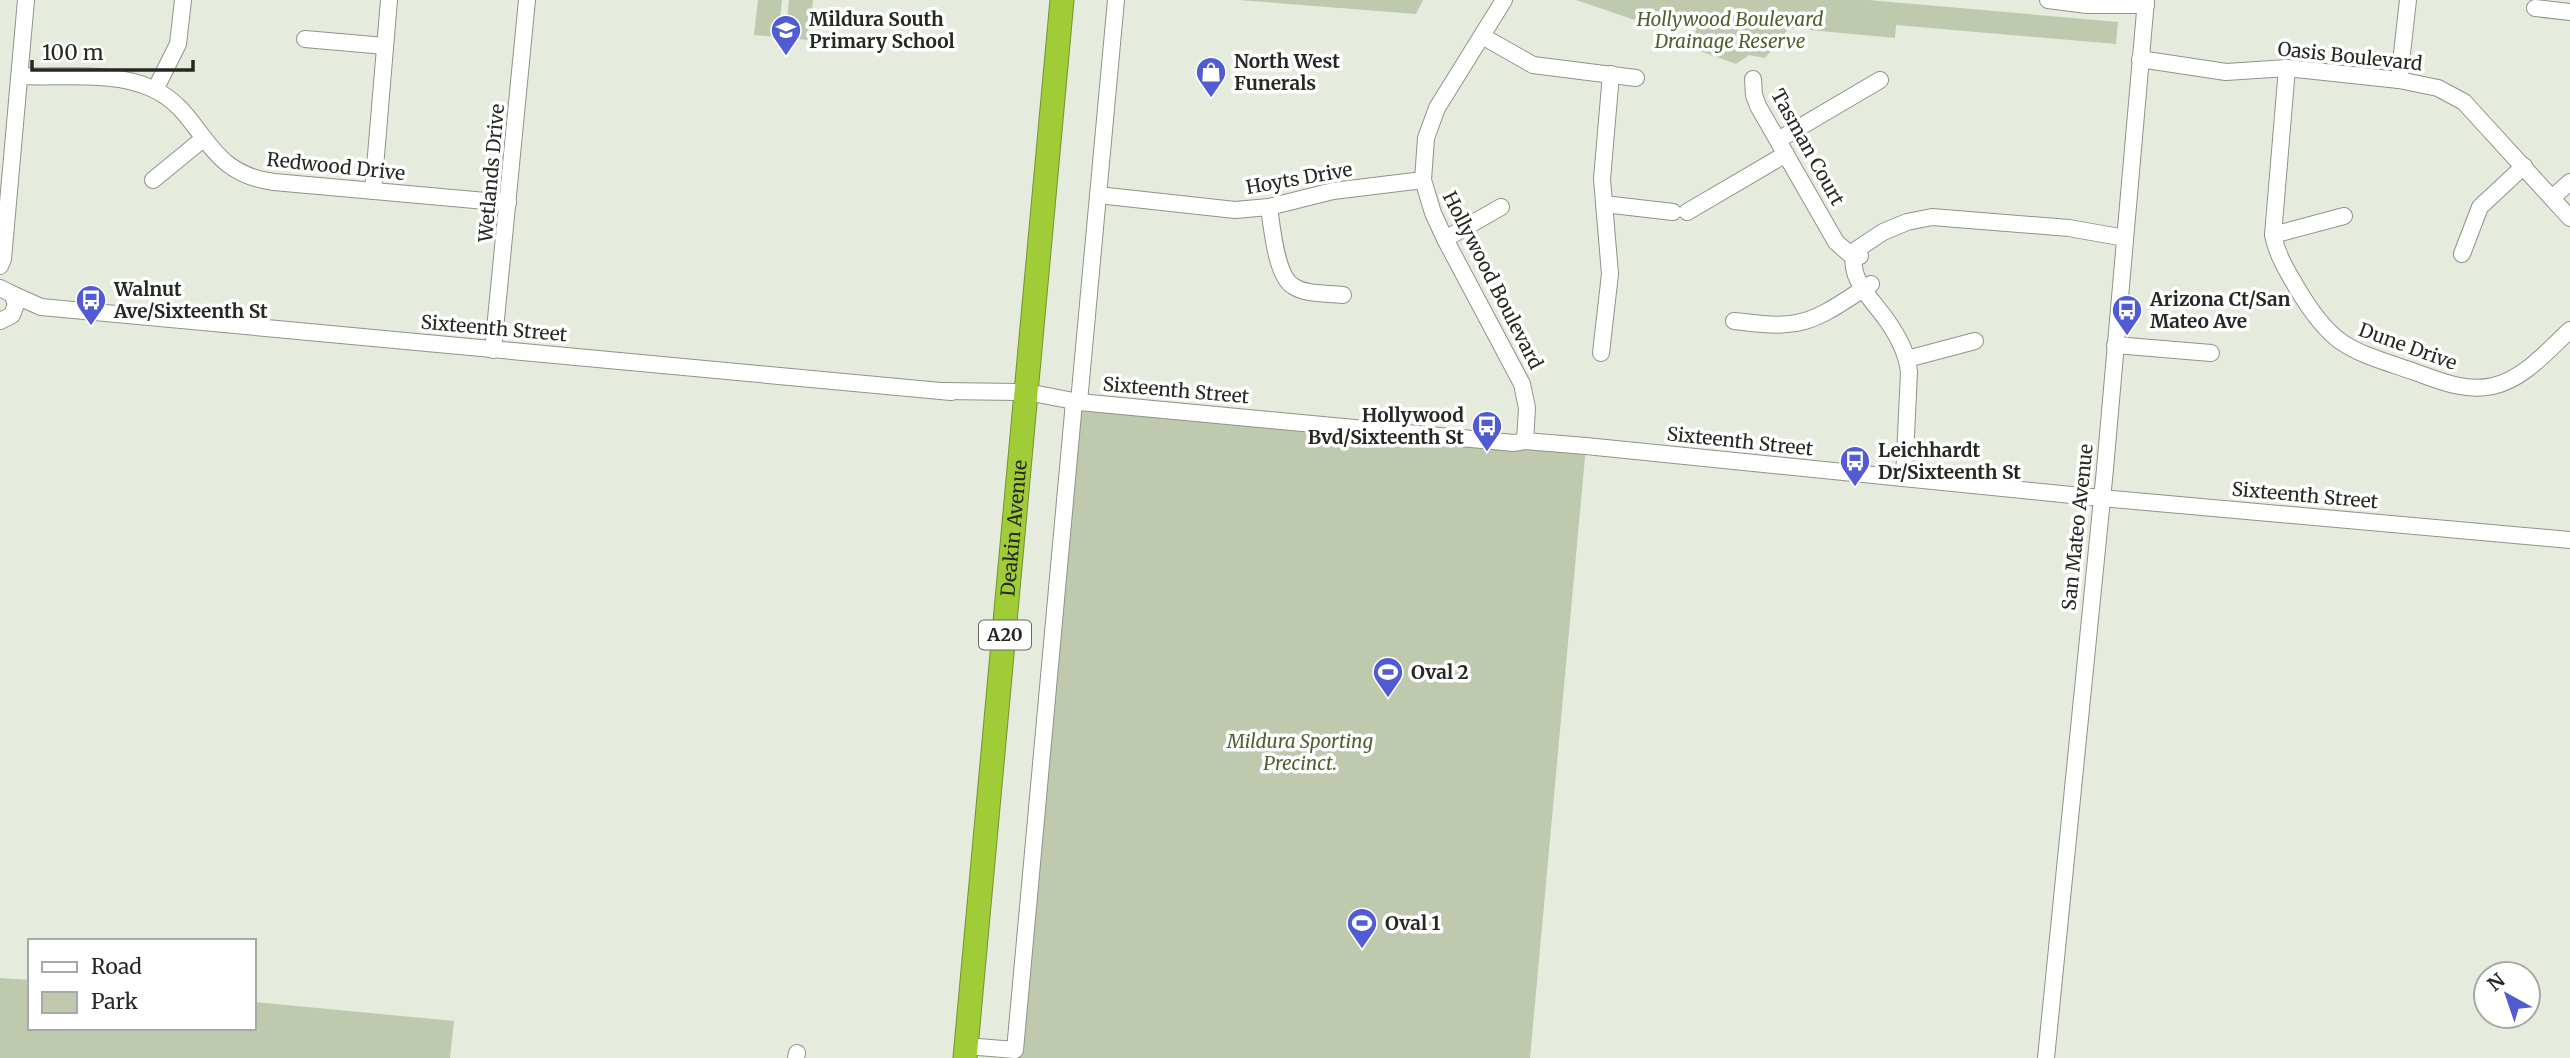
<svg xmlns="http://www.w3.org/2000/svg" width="2570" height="1058" font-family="Merriweather,serif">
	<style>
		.green { fill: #bec9ad }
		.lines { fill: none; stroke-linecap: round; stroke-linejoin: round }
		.minor-casing { stroke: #8f9487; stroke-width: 18 }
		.highway-casing { stroke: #759330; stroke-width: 25 }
		.minor { stroke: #fff; stroke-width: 16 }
		.highway { stroke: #a0cc37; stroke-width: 23 }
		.labels { text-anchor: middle; stroke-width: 7; stroke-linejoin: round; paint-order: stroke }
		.shield { fill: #fff; stroke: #676865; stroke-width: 2 }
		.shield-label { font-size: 18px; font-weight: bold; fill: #262823 }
		.poi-label { font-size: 19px; font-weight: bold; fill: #262823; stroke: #fff; text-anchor: start }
		.park-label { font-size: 19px; font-style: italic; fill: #4f5f31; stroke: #fff }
		.street-label { font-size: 19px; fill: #262823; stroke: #fff }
	</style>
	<rect width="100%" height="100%" fill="#e5ebdd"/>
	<!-- green -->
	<g class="green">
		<path d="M758,0H782L778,37L754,35Z"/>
		<path d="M789,0H813L809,40L785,38Z"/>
		<path d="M1239,0H1423L1416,14Z"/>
		<path d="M1576,0H1868L2118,22L2116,44L1896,25L1895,38L1789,28L1765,58L1749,55L1736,64L1694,49L1696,27L1635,20Z"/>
		<path d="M1074,402L1586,446L1530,1058H1014Z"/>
		<path d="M0,978L30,980V1028H254V1002L454,1021L450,1058H0Z"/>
	</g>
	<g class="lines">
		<!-- minor casing -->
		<g class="minor-casing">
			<g id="minor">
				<path d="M1504,0L1437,108L1426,138L1423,180L1433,213L1445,239L1522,384L1527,408L1525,441"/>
				<path d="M2048,0L2087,5H2146"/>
				<path d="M2535,8L2570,12"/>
				<path d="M1482,36L1533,65L1636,78"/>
				<path d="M305,39L385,46"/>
				<path d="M2140,59L2226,72L2287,68L2399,80L2438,88L2464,102L2570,218"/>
				<path d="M2287,68L2273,235C2277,255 2287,271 2297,288C2333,349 2351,350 2415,372C2440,381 2465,392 2493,386C2524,379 2547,351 2570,330"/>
				<path d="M20,76C61,78 116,71 153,89C205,113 202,173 274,182L508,203"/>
				<path d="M1753,79L1754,95L1758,106L1836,242L1853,257L1860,256"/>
				<path d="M2399,80L2408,0"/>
				<path d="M155,90L178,44L183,0"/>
				<path d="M1778,140L1880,80"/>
				<path d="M153,180L203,139"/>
				<path d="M373,191L389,0"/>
				<path d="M1098,195L1235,210L1269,207L1333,191L1423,180"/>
				<path d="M2552,198L2570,182"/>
				<path d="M1604,204L1673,212"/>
				<path d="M1269,207C1272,227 1276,276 1293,286C1306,295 1327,293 1343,295"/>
				<path d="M1687,212L1786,154"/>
				<path d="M2273,235L2344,216"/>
				<path d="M1445,239L1501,207"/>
				<path d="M2462,254L2480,207L2524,166"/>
				<path d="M0,266L3,259L26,0"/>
				<path d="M0,288L12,294L16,304L12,315L0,321"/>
				<path d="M12,294L41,307L951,392"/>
				<path d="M1734,321C1754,323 1776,327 1796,323C1822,319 1848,298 1871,284"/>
				<path d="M2115,345L2211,353"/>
				<path d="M493,350L527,0"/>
				<path d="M1601,353L1610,274L1602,179L1611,74"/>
				<path d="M1907,359L1975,341"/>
				<path d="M943,391L1027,392L1079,402L1514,443L1525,441L1586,446L2101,498L2570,540"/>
				<path d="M1079,402L1116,0"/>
				<path d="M1904,478L1909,372C1907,353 1899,338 1888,322C1874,301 1845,277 1856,250L1883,232L1907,222L1932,217L2069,228L2125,238"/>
				<path d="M966,1046L1015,1050L1074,402"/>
				<path d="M796,1058L797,1053"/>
				<path d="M2046,1058L2105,469L2146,0"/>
			</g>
		</g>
		<!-- highway casing -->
		<g class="highway-casing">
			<g id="highway">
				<path id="s1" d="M965,1058L1062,0"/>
			</g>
		</g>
		<!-- minor -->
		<use href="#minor" class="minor"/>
		<!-- highway -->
		<use href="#highway" class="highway"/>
	</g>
	<!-- icons -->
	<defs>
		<g id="school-pin" transform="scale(1.575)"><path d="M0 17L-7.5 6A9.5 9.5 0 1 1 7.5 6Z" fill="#525cd2" stroke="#fff"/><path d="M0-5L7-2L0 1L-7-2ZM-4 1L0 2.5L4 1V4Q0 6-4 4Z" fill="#fff"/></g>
		<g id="shop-pin" transform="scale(1.575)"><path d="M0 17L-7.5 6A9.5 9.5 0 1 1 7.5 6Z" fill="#525cd2" stroke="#fff"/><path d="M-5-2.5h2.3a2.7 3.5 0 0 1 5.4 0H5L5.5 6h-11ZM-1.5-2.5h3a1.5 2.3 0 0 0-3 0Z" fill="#fff"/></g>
		<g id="bus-pin" transform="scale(1.575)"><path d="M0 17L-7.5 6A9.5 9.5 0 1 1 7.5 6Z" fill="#525cd2" stroke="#fff"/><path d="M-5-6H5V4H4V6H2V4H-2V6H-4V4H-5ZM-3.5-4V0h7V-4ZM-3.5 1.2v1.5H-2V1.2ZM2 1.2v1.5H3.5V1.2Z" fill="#fff"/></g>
		<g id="stadium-pin" transform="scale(1.575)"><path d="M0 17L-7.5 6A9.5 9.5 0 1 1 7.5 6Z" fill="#525cd2" stroke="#fff"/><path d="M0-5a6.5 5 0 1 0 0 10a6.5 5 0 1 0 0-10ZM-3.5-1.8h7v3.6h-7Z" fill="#fff"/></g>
	</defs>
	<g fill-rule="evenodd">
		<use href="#school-pin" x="786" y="30"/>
		<use href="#shop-pin" x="1211" y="72"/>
		<use href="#bus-pin" x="91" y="300"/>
		<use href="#bus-pin" x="2127" y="310"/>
		<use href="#bus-pin" x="1487" y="426"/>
		<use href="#bus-pin" x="1855" y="461"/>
		<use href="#stadium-pin" x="1388" y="672"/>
		<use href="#stadium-pin" x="1362" y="923"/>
	</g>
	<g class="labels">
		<!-- shield labels -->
		<rect class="shield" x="979" y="620.5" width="52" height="29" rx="5"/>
		<g class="shield-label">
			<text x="1005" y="641">A20</text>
		</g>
		<!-- poi labels -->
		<g class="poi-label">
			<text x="809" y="26">Mildura South<tspan x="809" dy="22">Primary School</tspan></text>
			<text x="1234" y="68">North West<tspan x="1234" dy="22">Funerals</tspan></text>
			<text x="114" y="296">Walnut<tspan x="114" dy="22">Ave/Sixteenth St</tspan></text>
			<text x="2150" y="306">Arizona Ct/San<tspan x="2150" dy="22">Mateo Ave</tspan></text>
			<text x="1464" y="422" text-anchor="end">Hollywood<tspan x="1464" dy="22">Bvd/Sixteenth St</tspan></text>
			<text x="1878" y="457">Leichhardt<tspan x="1878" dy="22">Dr/Sixteenth St</tspan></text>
			<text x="1411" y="679">Oval 2</text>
			<text x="1385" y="930">Oval 1</text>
		</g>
		<!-- park labels -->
		<g class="park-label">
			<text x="1730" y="26">Hollywood Boulevard<tspan x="1730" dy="22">Drainage Reserve</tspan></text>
			<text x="1300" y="748">Mildura Sporting<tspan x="1300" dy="22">Precinct.</tspan></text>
		</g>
		<!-- street labels -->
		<g class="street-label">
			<text transform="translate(2350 56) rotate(6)" y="7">Oasis Boulevard</text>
			<text transform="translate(1808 147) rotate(61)" y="7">Tasman Court</text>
			<text transform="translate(336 166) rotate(6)" y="7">Redwood Drive</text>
			<text transform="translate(491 173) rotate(-85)" y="7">Wetlands Drive</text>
			<text transform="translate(1299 178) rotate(-10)" y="7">Hoyts Drive</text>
			<text transform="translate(1493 280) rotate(63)" y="7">Hollywood Boulevard</text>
			<text transform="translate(494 328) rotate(5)" y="7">Sixteenth Street</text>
			<text transform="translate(2408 346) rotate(20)" y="7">Dune Drive</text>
			<text transform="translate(1176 390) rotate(5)" y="7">Sixteenth Street</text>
			<text transform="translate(1740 441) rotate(6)" y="7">Sixteenth Street</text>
			<text transform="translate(2305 495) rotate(5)" y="7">Sixteenth Street</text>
			<text transform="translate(2077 527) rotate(-84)" y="7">San Mateo Avenue</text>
			<text dy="7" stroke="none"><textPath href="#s1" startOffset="532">Deakin Avenue</textPath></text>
		</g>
	</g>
	<!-- legend -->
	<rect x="28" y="939" width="228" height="91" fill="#ffffff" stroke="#a8a9a7" stroke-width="2"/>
	<rect x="42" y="962" width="35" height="10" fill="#ffffff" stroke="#a8a9a7" stroke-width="2"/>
	<text x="91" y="974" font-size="21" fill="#262823">Road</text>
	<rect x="42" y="992" width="35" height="21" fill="#bec9ad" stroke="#a8a9a7" stroke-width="2"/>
	<text x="91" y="1009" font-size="21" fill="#262823">Park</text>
	<!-- north arrow -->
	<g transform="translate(2507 995) rotate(320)"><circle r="33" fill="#ffffff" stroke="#a8a9a7" stroke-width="2"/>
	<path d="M0-5L12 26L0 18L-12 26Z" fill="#525cd2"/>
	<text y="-10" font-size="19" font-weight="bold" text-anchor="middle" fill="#262823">N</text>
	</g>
	<!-- scale -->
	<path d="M32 60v10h161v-10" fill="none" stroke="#262823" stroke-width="3.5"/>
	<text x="42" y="60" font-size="21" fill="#262823" stroke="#ffffff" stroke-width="5" paint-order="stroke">100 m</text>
</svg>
